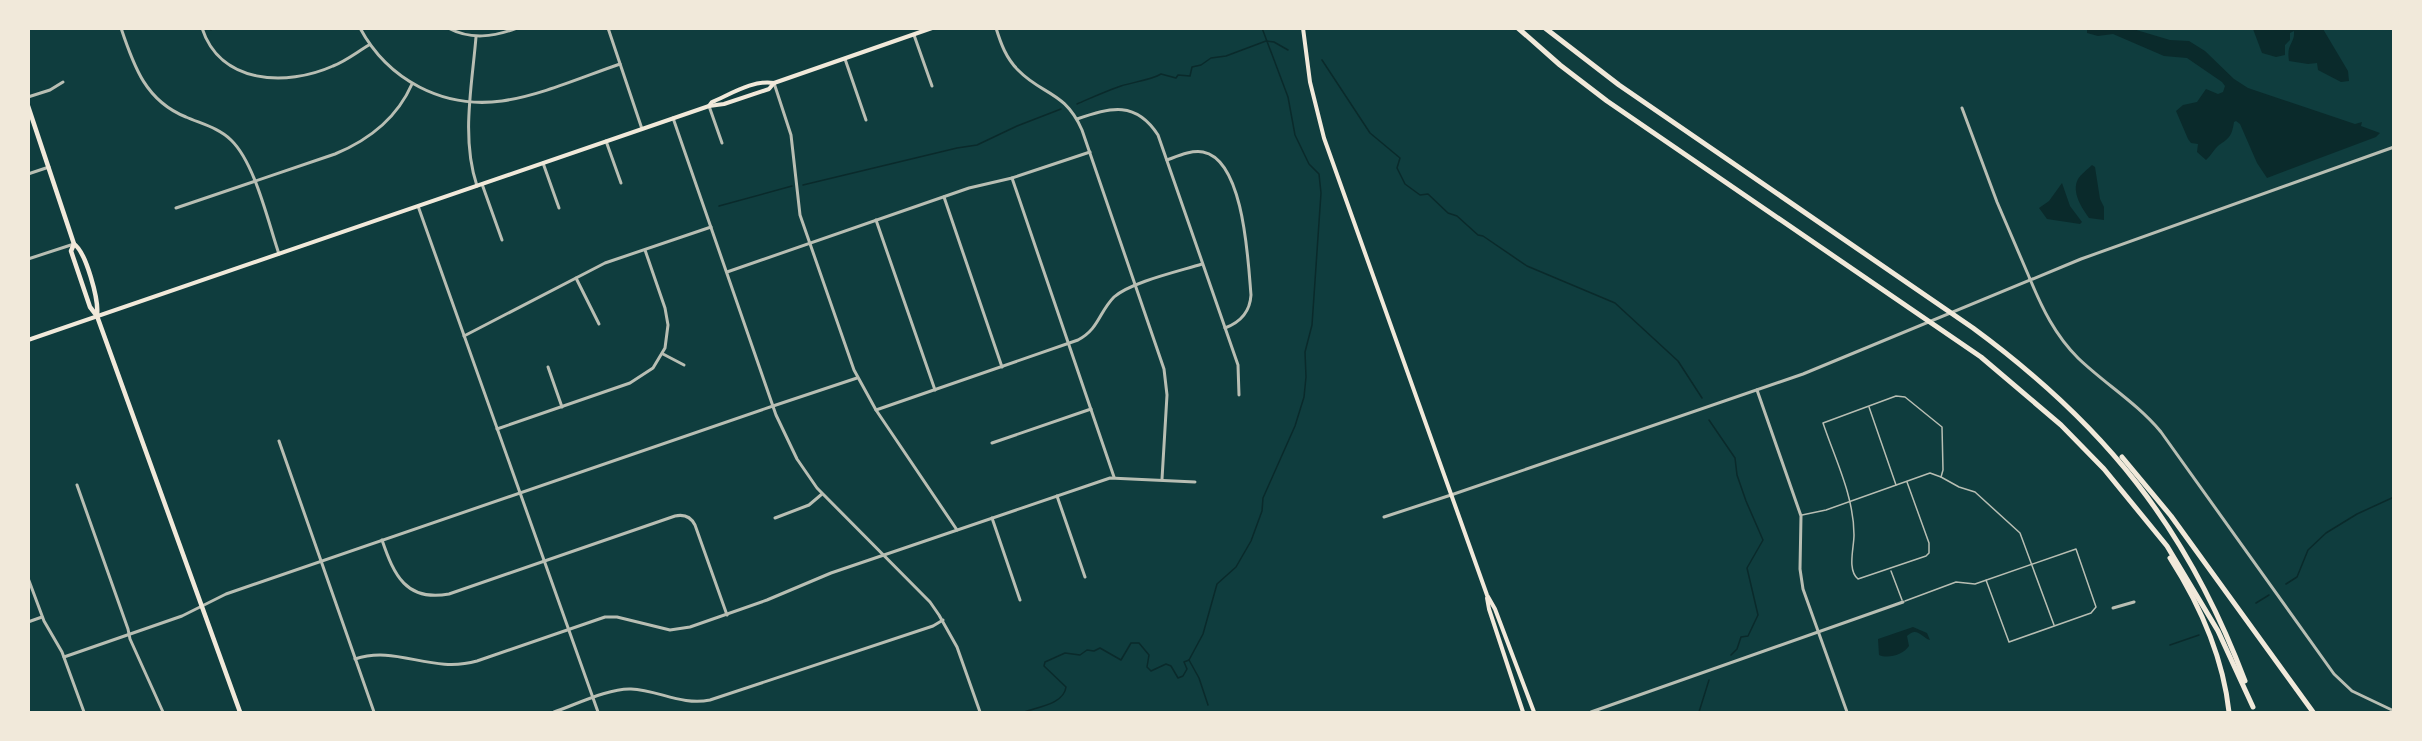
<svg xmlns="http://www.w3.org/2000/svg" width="2422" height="741" font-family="'Asap Condensed',sans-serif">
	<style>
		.water { fill: #0a2a2b }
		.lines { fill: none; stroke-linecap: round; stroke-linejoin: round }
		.stream { stroke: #0a2a2b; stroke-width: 1.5 }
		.service { stroke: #b8beb3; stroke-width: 1.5 }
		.minor { stroke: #b8beb3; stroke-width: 3 }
		.tertiary { stroke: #b8beb3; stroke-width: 3 }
		.secondary { stroke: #f1e9da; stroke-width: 4 }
		.primary { stroke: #f1e9da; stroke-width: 4.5 }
		.motorway { stroke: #f1e9da; stroke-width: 5 }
	</style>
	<rect width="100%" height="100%" fill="#0f3d3e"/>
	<!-- water -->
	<g class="water">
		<path d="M2087,29H2133L2170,40L2189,41L2205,51L2234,79L2248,88L2355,124L2362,122L2361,126L2380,133L2376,137L2267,178L2257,163L2240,124L2236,121L2234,122C2232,135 2230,138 2219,145C2214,149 2211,156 2206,160L2197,152L2198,144L2191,143L2188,139L2176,111L2183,105L2197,102L2206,89L2218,94L2223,92L2225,86L2222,82L2187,58L2164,56L2113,34L2098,36L2087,33Z"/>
		<path d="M2253,29H2323L2348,71L2349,81L2341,82L2318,70L2317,63L2308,64L2289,61C2286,43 2295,44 2294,31L2290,33V40L2285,45V55L2276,57L2262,53Z"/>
		<path d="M2092,165L2095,167L2100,199L2104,207V220L2089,218C2082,208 2071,192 2078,179C2081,174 2088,169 2092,165Z"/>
		<path d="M2062,183L2070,206L2082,222L2080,224L2047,219L2039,208L2049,201Z"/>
		<path d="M1913,627L1927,633L1930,640C1921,637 1917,626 1907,636L1909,646C1903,655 1888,659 1879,655L1878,639Z"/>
	</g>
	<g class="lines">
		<!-- stream -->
		<g class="stream">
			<path d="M211,30L212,28"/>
			<path d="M1322,60L1370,133L1400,158L1397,168L1405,184L1420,195L1428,194L1448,213L1457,216L1478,235L1483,236L1527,266L1615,303L1678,361L1702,398"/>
			<path d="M1077,104C1091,98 1106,91 1121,86C1133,82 1151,80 1161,74L1176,78L1178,75L1190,76L1192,67L1201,65L1211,58L1226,56L1266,41L1274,42L1288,50"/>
			<path d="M803,185L957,148L977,145L1017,126L1061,109"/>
			<path d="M719,206L792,186"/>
			<path d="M1709,420L1735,458L1737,475L1746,501L1763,540L1747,568L1758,615L1748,636L1741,637L1737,649L1731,655"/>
			<path d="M2286,584L2297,577L2308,550L2326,533L2357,514L2394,497"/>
			<path d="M2256,603L2269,595"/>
			<path d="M2170,645L2199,635"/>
			<path d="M1189,660L1199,678L1208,705"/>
			<path d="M1024,712C1038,707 1064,704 1066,687L1044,666L1045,662L1065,653L1080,655L1087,650L1094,651L1100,648L1121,660L1131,643H1139L1149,655L1147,667L1151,671L1166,664L1171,666L1178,678L1183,676L1187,669L1184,662L1189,660L1203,634L1217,584L1236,567L1251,541L1262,511L1263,498L1295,426L1304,397L1306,377L1305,352L1312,325L1321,193L1319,174L1309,164L1295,135L1288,97L1262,28"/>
			<path d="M1699,712L1709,680"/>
		</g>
		<!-- service -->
		<g class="service">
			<path d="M1869,407L1896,485"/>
			<path d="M1907,482L1929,543V553L1926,556L1858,579C1847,570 1854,548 1854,535C1854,496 1835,459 1823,423L1896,396L1905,397L1942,427L1943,470L1941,477"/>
			<path d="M1802,515L1826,510L1930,473L1941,477L1959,487L1975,492L2020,533L2054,625"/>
			<path d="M1891,571L1902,600"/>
			<path d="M1905,601L1956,582L1975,584L2076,549L2096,607L2091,613L2009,642L1986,580"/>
		</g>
		<!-- minor -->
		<g class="minor">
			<path d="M121,28C134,67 146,101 186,117C202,124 219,128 231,140C255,163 268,222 279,254"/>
			<path d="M202,28C220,84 286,87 333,66C346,61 357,52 369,45"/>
			<path d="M360,28C388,80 443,109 502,101C542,95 582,77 620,64"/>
			<path d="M448,28C471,40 493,37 517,28"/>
			<path d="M608,28L642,129"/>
			<path d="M996,28C1001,44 1006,58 1018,70C1042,95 1065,91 1082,130L1164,369L1167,395L1162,479"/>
			<path d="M914,35L932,86"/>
			<path d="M476,37C472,86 461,138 477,186"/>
			<path d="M845,59L866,120"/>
			<path d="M774,83L791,135L800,215L854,370L876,410L957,530"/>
			<path d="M28,97L50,90L63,82"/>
			<path d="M709,106L722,143"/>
			<path d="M1962,108L1997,202L2030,279"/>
			<path d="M1077,119C1111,107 1136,101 1158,135L1238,365L1239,395"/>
			<path d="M606,141L621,183"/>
			<path d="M1167,160C1178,156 1191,150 1203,152C1244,160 1248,260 1251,295C1250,312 1241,322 1225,328"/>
			<path d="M543,163L559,208"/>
			<path d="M1012,178L1114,477"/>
			<path d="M482,184L502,240"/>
			<path d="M944,197L1002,367"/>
			<path d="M418,206L598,712"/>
			<path d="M176,208L335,154C369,140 397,118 412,84"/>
			<path d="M876,220L935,390"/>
			<path d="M28,259L74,244"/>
			<path d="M727,272L969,188L1012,178L1090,152"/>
			<path d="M576,278L599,324"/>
			<path d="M464,336L605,263L711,227"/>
			<path d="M663,354L684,365"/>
			<path d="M548,367L562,407"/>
			<path d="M1757,390L1801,516L1800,569L1803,589L1847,712"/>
			<path d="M773,406L857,378"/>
			<path d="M876,410L1078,340C1099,329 1099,312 1114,297C1131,282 1180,271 1202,264"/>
			<path d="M497,429L630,383L653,368L665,348L668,325L665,308L645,250"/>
			<path d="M279,441L374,712"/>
			<path d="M992,443L1091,409"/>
			<path d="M77,485L128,629L130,639L163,712"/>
			<path d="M1057,496L1085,577"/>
			<path d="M1384,517L1451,495"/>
			<path d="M775,518L809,505L822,494"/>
			<path d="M992,518L1020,600"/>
			<path d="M382,540C394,575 406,602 449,594L675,516C684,514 691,517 695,525L727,615"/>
			<path d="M28,578L44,621L62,652L84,712"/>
			<path d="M2113,608L2134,602"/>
			<path d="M28,622L42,617"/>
			<path d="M64,657L182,616L202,606"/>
			<path d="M355,659C397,645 431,674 477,661L605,617H617L670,630L690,627L767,600L831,573L1110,478L1195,482"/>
			<path d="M554,712C575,705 609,688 631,689C658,690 682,706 710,700L933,626L943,620"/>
			<path d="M1591,712L1903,602"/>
		</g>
		<!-- tertiary -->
		<g class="tertiary">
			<path d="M673,118L776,415L797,459L817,488L930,602L939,615L957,647L980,712"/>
			<path d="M28,174L49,167"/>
			<path d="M2030,279C2042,308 2055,335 2078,358C2105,384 2137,403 2161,432L2334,674L2352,691L2394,711"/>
			<path d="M1451,495L1803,374L2081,259L2394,147"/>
			<path d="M202,606L226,594L773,406"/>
		</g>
		<!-- secondary -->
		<g class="secondary">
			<path d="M1303,28L1310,82L1324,138L1487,595L1495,609L1534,712"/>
			<path d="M709,106L712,102C729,95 754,79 774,83L932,28"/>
			<path d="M28,340L709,106L724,104L769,89L774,83"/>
			<path d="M1487,598L1489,609L1523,712"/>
		</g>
		<!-- primary -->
		<g class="primary">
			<path d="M28,106L74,244L71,251L90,307L97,316L240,712"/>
			<path d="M74,244C86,252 99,300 97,315"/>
		</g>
		<!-- motorway -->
		<g class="motorway">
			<path d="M1518,28L1560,65L1607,101L1981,357L2061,425L2104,469L2167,546L2218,631L2253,707"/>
			<path d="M1545,28L1619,85L1973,328C2105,425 2187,527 2245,681"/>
			<path d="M2122,457L2171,516L2313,712"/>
			<path d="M2170,558C2200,605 2223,657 2229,712"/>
		</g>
	</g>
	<!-- border -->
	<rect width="2422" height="741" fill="none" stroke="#f1e9da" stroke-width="60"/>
</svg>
